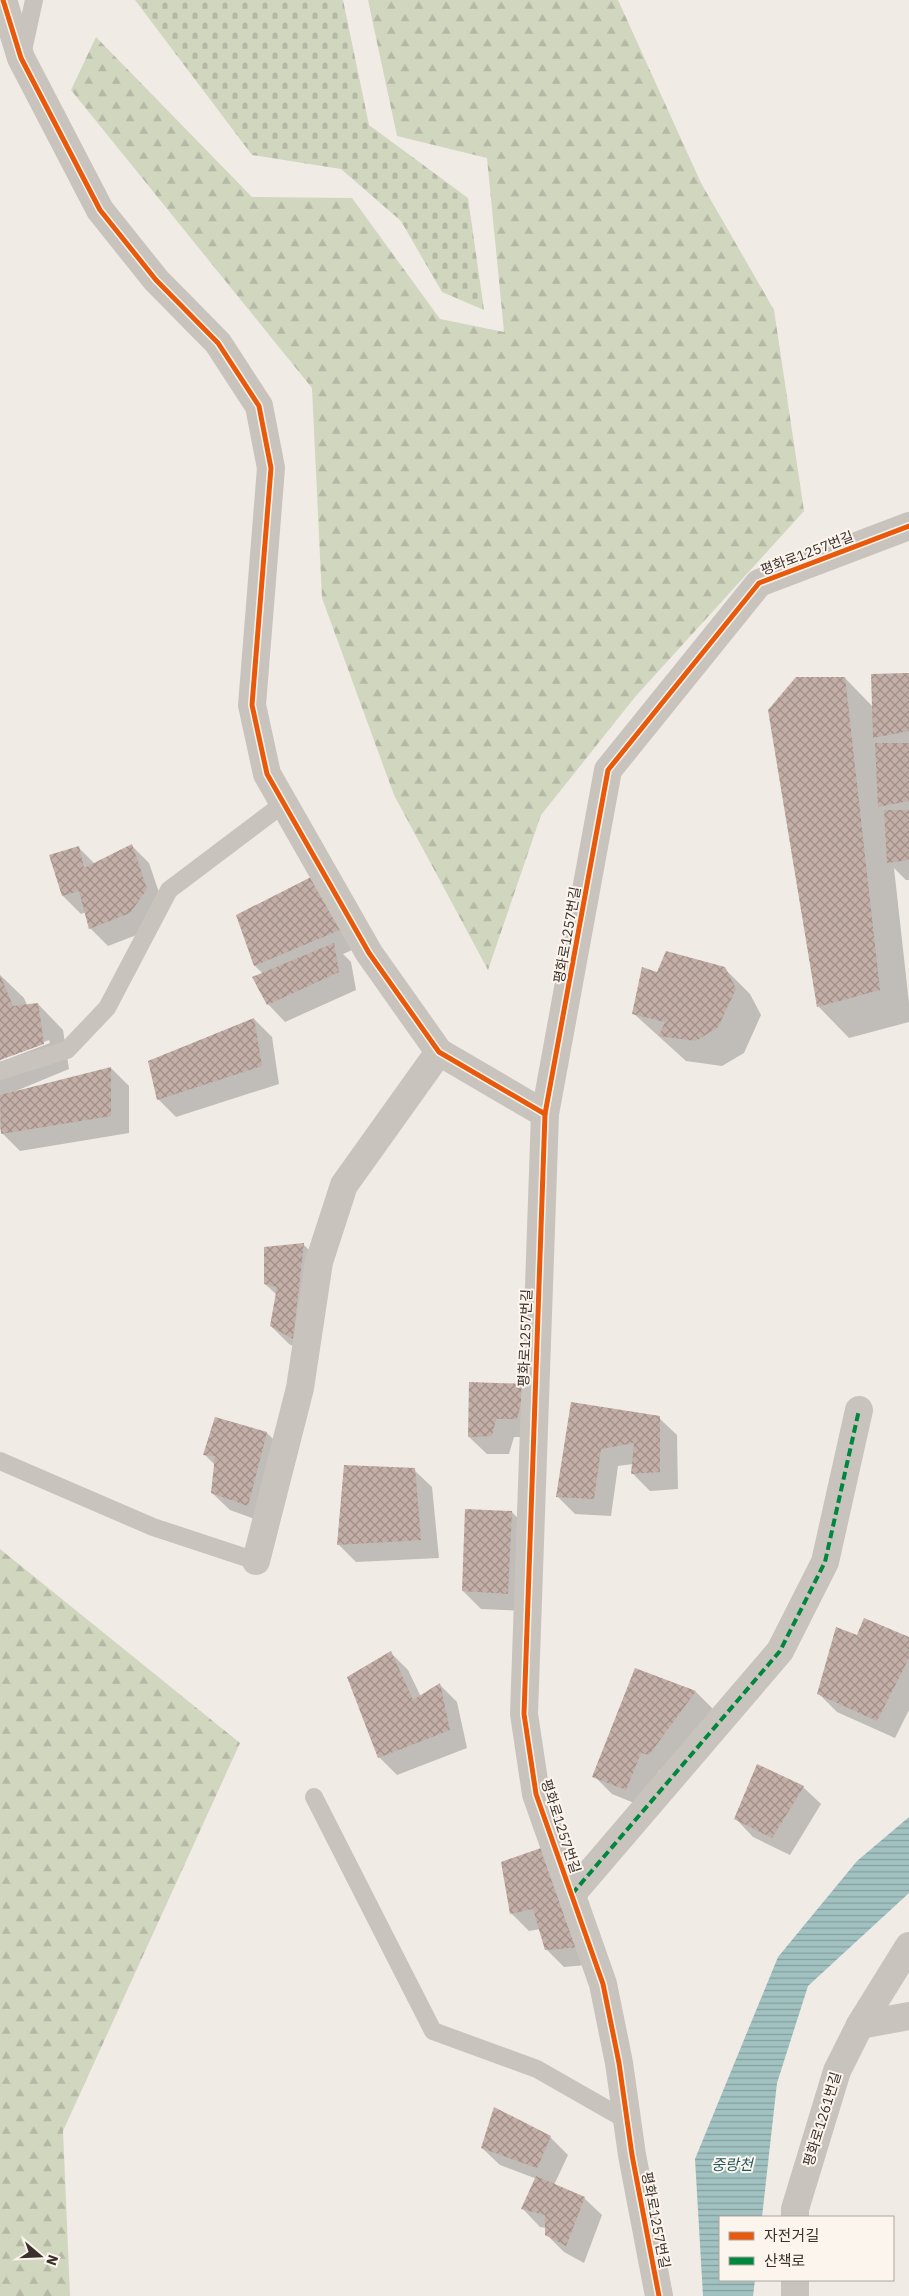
<svg xmlns="http://www.w3.org/2000/svg" width="909" height="2296" font-family="'IBM Plex Sans','Noto Sans KR',sans-serif">
	<style>
		.forest { fill: url(#forest-firs) }
		.cemetery { fill: url(#cemetery-stones) }
		.water { fill: url(#water-rules) }
		.shadow { fill: #0003 }
		.building { fill: url(#building-cross-hatch) }
		.lines { fill: none; stroke-linecap: round; stroke-linejoin: round }
		.lane { stroke: #c9c3be; stroke-width: 18 }
		.street { stroke: #c9c3be; stroke-width: 28 }
		.quiet { stroke: #00873e; stroke-width: 4; stroke-dasharray: 8 4; stroke-linecap: butt }
		.cycleway-casing { stroke: #fbf5ee; stroke-width: 8 }
		.cycleway { stroke: #e8590c; stroke-width: 5 }
		.labels { text-anchor: middle; stroke-width: 4; stroke-linejoin: round; paint-order: stroke }
		.street-label { font-size: 14px; fill: #3b302b; stroke: #fbf5ee }
		.water-label { font-size: 15px; font-style: italic; fill: #1f5a5e; stroke: #fbf5ee }
	</style>
	<defs>
		<pattern id="forest-firs" width="22" height="20" patternUnits="userSpaceOnUse" patternTransform="scale(1.25)"><rect width="22" height="20" fill="#d1d6bf"/><path d="M5 1l3.5 6h-7zM16 11l3.5 6h-7z" fill="#b4b8a4"/></pattern>
		<pattern id="cemetery-stones" width="16" height="16" patternUnits="userSpaceOnUse" patternTransform="scale(1.25)"><rect width="16" height="16" fill="#d1d6bf"/><path d="M2 7V4a2 2 0 0 1 4 0v3zM10 15v-3a2 2 0 0 1 4 0v3z" fill="#b4b8a4"/></pattern>
		<pattern id="water-rules" width="6" height="5" patternUnits="userSpaceOnUse" patternTransform="scale(1.25)"><rect width="6" height="5" fill="#a1c2c1"/><path d="M0 2.5h6" fill="none" stroke="#849e9d"/></pattern>
		<pattern id="building-cross-hatch" width="8" height="8" patternUnits="userSpaceOnUse" patternTransform="scale(1.25)"><rect width="8" height="8" fill="#c3afa7"/><path d="M0 0l8 8M0 8l8-8" fill="none" stroke="#a08f88"/></pattern>
	</defs>
	<rect width="100%" height="100%" fill="#f0ebe5"/>
	<!-- forest -->
	<g class="forest">
		<path d="M368,0H618L701,183L774,310L804,511L635,697L541,815L488,970L394,795L322,598L312,388L71,90L96,37L252,197L352,198L440,319L504,332L487,158L397,136Z"/>
		<path d="M0,1549L240,1743L63,2131L70,2296H0Z"/>
	</g>
	<!-- cemetery -->
	<path class="cemetery" d="M135,0H343L369,125L468,198L484,310L442,292L401,221L341,169L252,155Z"/>
	<!-- water -->
	<path class="water" d="M909,1817V1893L808,1986L777,2083L762,2217H720V2280H755L753,2296H703L695,2159L778,1957L857,1861Z"/>
	<!-- shadow -->
	<g class="shadow">
		<path d="M909,675V880H906L894,868L909,1003V1022L849,1038L818,1006L845,678L873,707Z"/>
		<path d="M132,846L149,863L164,907L147,931L108,946L90,928L86,912L81,914L63,896L51,856L78,847L95,864Z"/>
		<path d="M313,878L359,947L343,954L351,962L356,990L285,1022L268,1004L263,974L255,966Z"/>
		<path d="M724,968L750,994L761,1015L744,1053L722,1066L686,1061L633,1013L658,973Z"/>
		<path d="M0,975L24,998L27,1005L38,1004L63,1030L69,1069L11,1093L111,1068L129,1086V1133L20,1151L2,1133L0,1129V1062L50,1043L49,1040L0,1059Z"/>
		<path d="M254,1019L272,1037L279,1084L176,1117L158,1099Z"/>
		<path d="M303,1244L321,1262L311,1355L289,1344L271,1326L277,1295L265,1284Z"/>
		<path d="M527,1385L535,1437H514L509,1454H487L469,1437Z"/>
		<path d="M572,1403L659,1418L677,1435L678,1489L650,1491L632,1473L633,1464L618,1466L611,1516L575,1514L557,1496Z"/>
		<path d="M267,1433L285,1451L266,1523L230,1510L212,1493L215,1465L204,1454Z"/>
		<path d="M414,1470L432,1487L439,1558L356,1562L338,1544Z"/>
		<path d="M512,1512L529,1530L525,1611L481,1609L463,1591Z"/>
		<path d="M857,1637L909,1639V1710L895,1738L837,1712L819,1694Z"/>
		<path d="M390,1652L408,1670L421,1697L440,1685L457,1702L467,1748L397,1775L379,1757Z"/>
		<path d="M635,1669L696,1692L713,1709L667,1772L659,1770L644,1807L612,1794L594,1776Z"/>
		<path d="M803,1787L821,1804L790,1855L753,1837L736,1819Z"/>
		<path d="M502,1863L598,1964L564,1967L546,1949L540,1929L529,1931L511,1913Z"/>
		<path d="M550,2137L568,2155L554,2185L584,2198L602,2215L584,2263L564,2252L546,2234V2228L540,2227L523,2209L537,2179L500,2165L482,2148Z"/>
	</g>
	<!-- building -->
	<g class="building">
		<path d="M909,673V731L873,738L871,674Z"/>
		<path d="M796,677H845L880,990L817,1007L768,710Z"/>
		<path d="M875,743H909V801L878,807Z"/>
		<path d="M884,810H909V860L887,863Z"/>
		<path d="M132,844L147,889L130,913L89,929L79,891L62,896L49,855L79,846L84,868Z"/>
		<path d="M313,876L342,929L254,966L236,915Z"/>
		<path d="M334,943L339,972L267,1005L252,977Z"/>
		<path d="M666,951L725,967L736,989L718,1027L696,1041L659,1036L665,1022L632,1014L642,967L657,972Z"/>
		<path d="M0,975L13,1006L38,1003L44,1044L0,1060Z"/>
		<path d="M254,1018L262,1066L157,1100L148,1061Z"/>
		<path d="M111,1067V1116L1,1134L0,1095Z"/>
		<path d="M304,1243L293,1339L270,1326L277,1287L264,1284V1247Z"/>
		<path d="M469,1382L528,1384L527,1401L521,1403L517,1419H496L492,1436L468,1437Z"/>
		<path d="M571,1402L660,1416V1472L631,1474L634,1443L601,1449L594,1499L556,1497Z"/>
		<path d="M215,1417L267,1432L248,1506L211,1493L215,1456L203,1455Z"/>
		<path d="M344,1465L415,1468L421,1540L337,1545Z"/>
		<path d="M465,1509L512,1511L508,1594L462,1591Z"/>
		<path d="M864,1618L909,1637V1658L877,1721L817,1694L836,1627L857,1635Z"/>
		<path d="M391,1651L413,1700L440,1683L450,1730L378,1758L347,1677Z"/>
		<path d="M635,1668L696,1691L649,1755L641,1753L626,1790L592,1777Z"/>
		<path d="M757,1764L804,1786L772,1838L734,1819Z"/>
		<path d="M544,1847L581,1947L545,1950L533,1909L510,1914L501,1862Z"/>
		<path d="M494,2107L551,2136L537,2168L481,2148Z"/>
		<path d="M536,2176L585,2197L566,2246L545,2235V2215L521,2209Z"/>
	</g>
	<g class="lines">
		<!-- lane -->
		<g class="lane">
			<path d="M22,55L34,0"/>
			<path d="M0,1071L67,1050L107,1008L169,890L283,804"/>
			<path d="M0,1461L153,1527L256,1561"/>
			<path d="M314,1797L433,2031L537,2069L628,2121"/>
		</g>
		<!-- street -->
		<g class="street">
			<path d="M3,0L21,58L100,210L156,280L218,343L259,406L271,468L252,705L267,774L369,953L439,1052L545,1114"/>
			<path d="M256,1561L300,1388L319,1262L344,1185L439,1052"/>
			<path d="M572,1894L780,1651L825,1562L859,1410"/>
			<path d="M860,2025L909,1946"/>
			<path d="M795,2217V2209L837,2071L860,2025L909,2016"/>
			<path d="M795,2280V2296"/>
			<path d="M659,2296L632,2155L619,2063L603,1984L536,1794L524,1714L545,1114L608,770L759,583L909,526"/>
		</g>
		<!-- quiet -->
		<path class="quiet" d="M572,1894L780,1651L825,1562L859,1410"/>
		<!-- cycleway casing -->
		<g class="cycleway-casing">
			<g id="cycleway">
				<path d="M3,0L21,58L100,210L156,280L218,343L259,406L271,468L252,705L267,774L369,953L439,1052L545,1114"/>
				<path d="M659,2296L632,2155L619,2063L603,1984L536,1794L524,1714L545,1114L608,770L759,583L909,526"/>
			</g>
		</g>
		<!-- cycleway -->
		<use href="#cycleway" class="cycleway"/>
	</g>
	<g class="labels">
		<!-- street labels -->
		<g class="street-label">
			<text transform="translate(807 553) rotate(-21)" y="5">평화로1257번길</text>
			<text transform="translate(567 935) rotate(-80)" y="5">평화로1257번길</text>
			<text transform="translate(525 1338) rotate(-88)" y="5">평화로1257번길</text>
			<text transform="translate(561 1826) rotate(72)" y="5">평화로1257번길</text>
			<text transform="translate(822 2119) rotate(-73)" y="5">평화로1261번길</text>
			<text transform="translate(656 2220) rotate(79)" y="5">평화로1257번길</text>
		</g>
		<!-- water labels -->
		<g class="water-label">
			<text x="732" y="2170">중랑천</text>
		</g>
	</g>
	<!-- legend -->
	<rect x="719" y="2216" width="175" height="65" fill="#fbf5ee" stroke="#aea6a0"/>
	<rect x="729" y="2232" width="25" height="8" fill="#e8590c" stroke="#aea6a0"/>
	<text x="764" y="2241" font-size="15" fill="#3b302b">자전거길</text>
	<rect x="729" y="2257" width="25" height="8" fill="#00873e" stroke="#aea6a0"/>
	<text x="764" y="2266" font-size="15" fill="#3b302b">산책로</text>
	<!-- north arrow -->
	<g transform="translate(40 2256) rotate(109)" stroke="#fbf5ee" stroke-width="4" paint-order="stroke">
	<path d="M0-4L9 19L0 12L-9 19Z" fill="#3b302b"/>
	<text y="-8" font-size="14" font-weight="bold" text-anchor="middle" fill="#3b302b">N</text>
	</g>
</svg>
